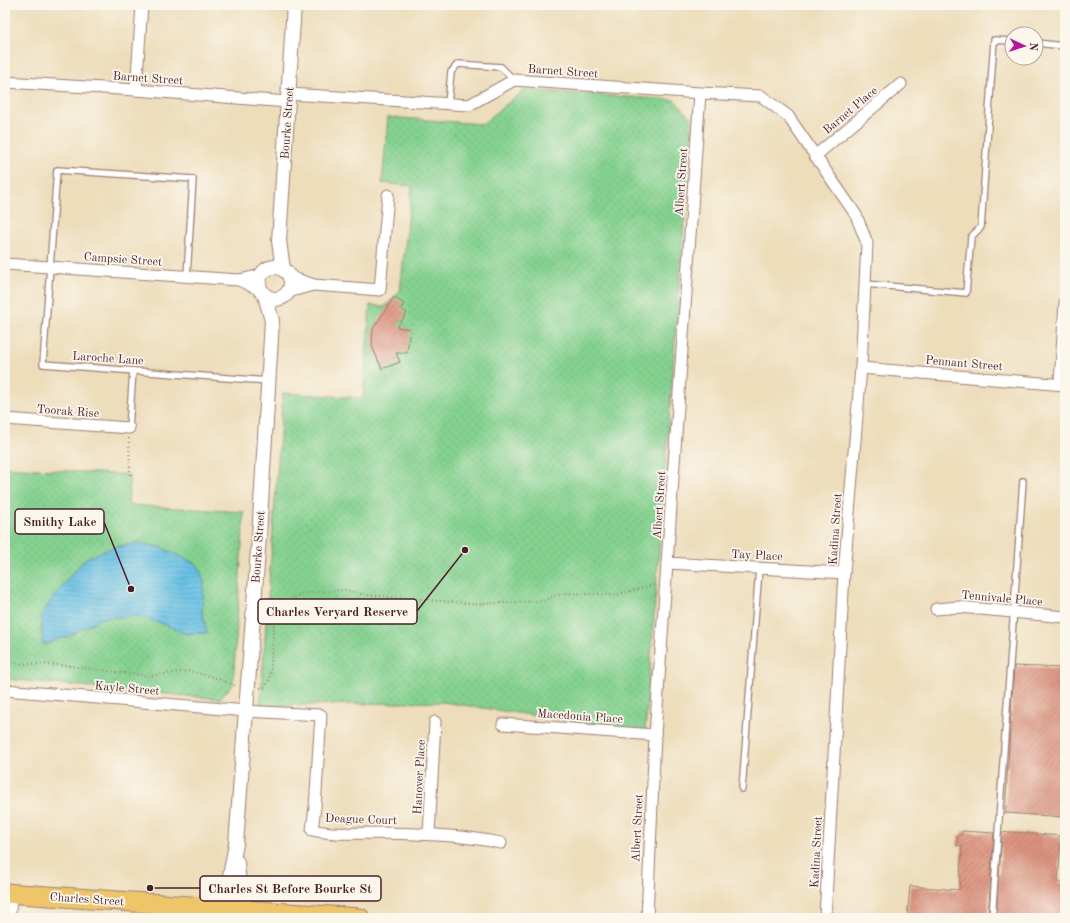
<svg xmlns="http://www.w3.org/2000/svg" width="1070" height="923" font-family="'Old Standard TT',serif">
	<style>
		.park { fill: url(#park-dots); stroke: #67785e }
		.water { fill: url(#water-rules); stroke: #587088 }
		.building { fill: url(#building-hatch) }
		.lines { fill: none; stroke-linecap: round; stroke-linejoin: round }
		.service-casing { stroke: #9c7e73; stroke-width: 8 }
		.minor-casing { stroke: #9c7e73; stroke-width: 13 }
		.tertiary-casing { stroke: #9c7e73; stroke-width: 16 }
		.trunk-casing { stroke: #9c7e73; stroke-width: 21 }
		.path { stroke: #9c7e73; stroke-width: 2; stroke-dasharray: 1 3; stroke-linecap: butt }
		.service { stroke: #fff; stroke-width: 5.5 }
		.minor { stroke: #fff; stroke-width: 11 }
		.tertiary { stroke: #fff; stroke-width: 14 }
		.trunk { stroke: #eec569; stroke-width: 19 }
		.labels { text-anchor: middle; stroke-width: 3.5; stroke-linejoin: round; paint-order: stroke }
		.street-label { font-size: 12px; fill: #4a1f2b; stroke: #fbf7ec }
		.leader { fill: none; stroke: #4a1f2b; stroke-width: 1.5 }
		.callout-dot { fill: #4a1f2b; stroke: #fbf7ec; stroke-width: 1.5 }
		.callout { fill: #fbf7ec; stroke: #4a1f2b; stroke-width: 1.5 }
		.callout-label { font-size: 13px; text-anchor: middle; font-weight: bold; fill: #4a1f2b }
	</style>
	<defs>
		<pattern id="park-dots" width="8" height="8" patternUnits="userSpaceOnUse"><rect width="8" height="8" fill="#84d190"/><path d="M2 2h.1M6 6h.1" fill="none" stroke="#74b37c" stroke-width="1.8" stroke-linecap="round"/></pattern>
		<pattern id="water-rules" width="6" height="5" patternUnits="userSpaceOnUse"><rect width="6" height="5" fill="#67c1e5"/><path d="M0 2.5h6" fill="none" stroke="#5ba5c5"/></pattern>
		<pattern id="building-hatch" width="6" height="6" patternUnits="userSpaceOnUse"><rect width="6" height="6" fill="#db937f"/><path d="M-1 1l2-2M0 6l6-6M5 7l2-2" fill="none" stroke="#b47768"/></pattern>
	</defs>
	<rect width="100%" height="100%" fill="#fbf7ec"/>
	<filter id="ink" filterUnits="userSpaceOnUse"><feTurbulence type="fractalNoise" baseFrequency=".025" numOctaves="2"/><feDisplacementMap in="SourceGraphic" scale="8" xChannelSelector="R" yChannelSelector="G"/><feConvolveMatrix kernelMatrix="1 2 1 2 8 2 1 2 1" color-interpolation-filters="sRGB"/></filter>
	<filter id="wash" filterUnits="userSpaceOnUse"><feTurbulence type="fractalNoise" baseFrequency=".012" numOctaves="4" result="noise"/><feDisplacementMap in="SourceGraphic" scale="16" xChannelSelector="R" yChannelSelector="G"/><feGaussianBlur stdDeviation="0.9" result="paint"/><feColorMatrix in="noise" values="0 0 0 0 0 0 0 0 0 0 0 0 0 0 0 0 0 1.4 0 .05"/><feComposite in="paint" operator="in"/></filter>
	<g filter="url(#wash)">
		<rect width="100%" height="100%" fill="#edddbb"/>
		<!-- park -->
		<g class="park">
			<path d="M524,90L674,100L692,119L645,732L443,702L260,706L283,393L363,398L370,305L384,307L400,291L412,186L382,183L388,117L482,124Z"/>
			<path d="M5,467L130,475L128,505L244,512L233,684L220,699L5,679Z"/>
		</g>
		<!-- water -->
		<path class="water" d="M138,543L160,547L198,565L204,582L202,611L207,633L186,634L164,624L137,616L102,618L69,636L43,645L41,617L54,596L85,559L114,547Z"/>
		<g id="blocks">
			<!-- building -->
			<g class="building">
				<path d="M394,297L404,304L401,309L407,313L397,327L410,329L407,353H396L400,362L382,369L372,346L373,329Z"/>
				<path d="M1014,666L1065,668V817L1005,813Z"/>
				<path d="M962,831L994,833L988,918H907L910,886L959,890L962,845L957,846L958,835H961Z"/>
				<path d="M1010,832L1061,836L1058,883H1065V918H996L1002,833Z"/>
			</g>
		</g>
	</g>
	<g filter="url(#ink)">
		<use href="#blocks" fill-opacity="0" stroke="#9c7e73" stroke-width="1"/>
		<g class="lines">
			<!-- service casing -->
			<g class="service-casing">
				<g id="service">
					<path d="M1036,43L1065,46"/>
					<path d="M448,104L451,72L458,64L501,67L514,80"/>
					<path d="M187,276L193,179L57,170L43,364L268,381"/>
					<path d="M865,284L966,293L971,237L981,227L994,40L1012,41"/>
					<path d="M129,428L133,371"/>
					<path d="M742,789L759,569"/>
					<path d="M992,918L1023,481"/>
				</g>
			</g>
			<!-- minor casing -->
			<g class="minor-casing">
				<g id="minor">
					<path d="M5,82L136,90L288,102"/>
					<path d="M136,90L142,5"/>
					<path d="M289,94L469,105L514,80L700,93L761,96L788,116L856,215L867,243L861,368L844,573L825,918"/>
					<path d="M815,156L901,84"/>
					<path d="M5,264L239,280L262,275"/>
					<path d="M290,277L314,285L380,290L388,195"/>
					<path d="M239,280L262,291"/>
					<path d="M288,292L313,285"/>
					<path d="M861,368L1065,385"/>
					<path d="M1060,384L1065,302"/>
					<path d="M5,419L129,428"/>
					<path d="M668,563L844,573"/>
					<path d="M936,609L959,607L1065,617"/>
					<path d="M5,690L246,711L321,715L315,807L312,830C335,835 358,833 382,833C422,834 462,835 501,843"/>
					<path d="M503,724L655,735"/>
					<path d="M429,834L435,722"/>
					<path d="M9,918L12,894"/>
					<path d="M647,918L655,735L700,93"/>
				</g>
			</g>
			<!-- tertiary casing -->
			<g class="tertiary-casing">
				<g id="tertiary">
					<circle cx="275" cy="283" r="16"/>
					<path d="M283,269L279,241L294,5"/>
					<path d="M237,862L238,874L245,910"/>
					<path d="M219,909L226,897L236,844L259,537L272,321L265,295"/>
				</g>
			</g>
			<!-- trunk casing -->
			<g class="trunk-casing">
				<path id="trunk" d="M5,893L360,918"/>
			</g>
			<!-- path -->
			<g class="path">
				<path d="M129,438L130,475"/>
				<path d="M5,663L61,665L149,676L189,671L213,677L236,686"/>
				<path d="M260,688L265,687L270,678L274,623L277,613L291,599L303,593L346,590L365,595L478,604L543,601L556,595L567,593L615,595L655,585"/>
			</g>
			<!-- service -->
			<use href="#service" class="service"/>
			<!-- minor -->
			<use href="#minor" class="minor"/>
			<!-- tertiary -->
			<use href="#tertiary" class="tertiary"/>
			<!-- trunk -->
			<use href="#trunk" class="trunk"/>
		</g>
	</g>
	<g class="labels">
		<!-- street labels -->
		<g class="street-label">
			<text transform="translate(563 71) rotate(4)" y="4">Barnet Street</text>
			<text transform="translate(148 78) rotate(4)" y="4">Barnet Street</text>
			<text transform="translate(850 110) rotate(-40)" y="4">Barnet Place</text>
			<text transform="translate(287 123) rotate(-86)" y="4">Bourke Street</text>
			<text transform="translate(681 182) rotate(-86)" y="4">Albert Street</text>
			<text transform="translate(123 259) rotate(4)" y="4">Campsie Street</text>
			<text transform="translate(108 358) rotate(4)" y="4">Laroche Lane</text>
			<text transform="translate(964 363) rotate(5)" y="4">Pennant Street</text>
			<text transform="translate(68 411) rotate(4)" y="4">Toorak Rise</text>
			<text transform="translate(659 505) rotate(-86)" y="4">Albert Street</text>
			<text transform="translate(835 529) rotate(-86)" y="4">Kadina Street</text>
			<text transform="translate(258 547) rotate(-86)" y="4">Bourke Street</text>
			<text transform="translate(757 555) rotate(3)" y="4">Tay Place</text>
			<text transform="translate(1002 598) rotate(5)" y="4">Tennivale Place</text>
			<text transform="translate(127 688) rotate(5)" y="4">Kayle Street</text>
			<text transform="translate(580 716) rotate(4)" y="4">Macedonia Place</text>
			<text transform="translate(419 777) rotate(-87)" y="4">Hanover Place</text>
			<text transform="translate(361 819) rotate(2)" y="4">Deague Court</text>
			<text transform="translate(637 828) rotate(-87)" y="4">Albert Street</text>
			<text transform="translate(816 852) rotate(-87)" y="4">Kadina Street</text>
			<text transform="translate(87 899) rotate(4)" y="4">Charles Street</text>
		</g>
	</g>
	<!-- callouts -->
	<path class="leader" d="M131 589L104 522M465 550L417 611M150 888L200 888"/>
	<g class="callout-dot">
		<circle cx="131" cy="589" r="4"/>
		<circle cx="465" cy="550" r="4"/>
		<circle cx="150" cy="888" r="4"/>
	</g>
	<g class="callout">
		<rect x="15" y="509" width="89" height="25" rx="4"/>
		<rect x="258" y="599" width="159" height="25" rx="4"/>
		<rect x="200" y="876" width="181" height="25" rx="4"/>
	</g>
	<g class="callout-label">
		<text x="60" y="526">Smithy Lake</text>
		<text x="337" y="616">Charles Veryard Reserve</text>
		<text x="290" y="893">Charles St Before Bourke St</text>
	</g>
	<!-- margin -->
	<rect width="1070" height="923" fill="none" stroke="#fbf7ec" stroke-width="20"/>
	<!-- north arrow -->
	<g transform="translate(1024 46) rotate(94)"><circle r="19" fill="#fbf7ec" stroke="#b4a19f"/>
	<path d="M0-3L7 15L0 10L-7 15Z" fill="#b5179e"/>
	<text y="-6" font-size="11" font-weight="bold" text-anchor="middle" fill="#4a1f2b">N</text>
	</g>
</svg>
